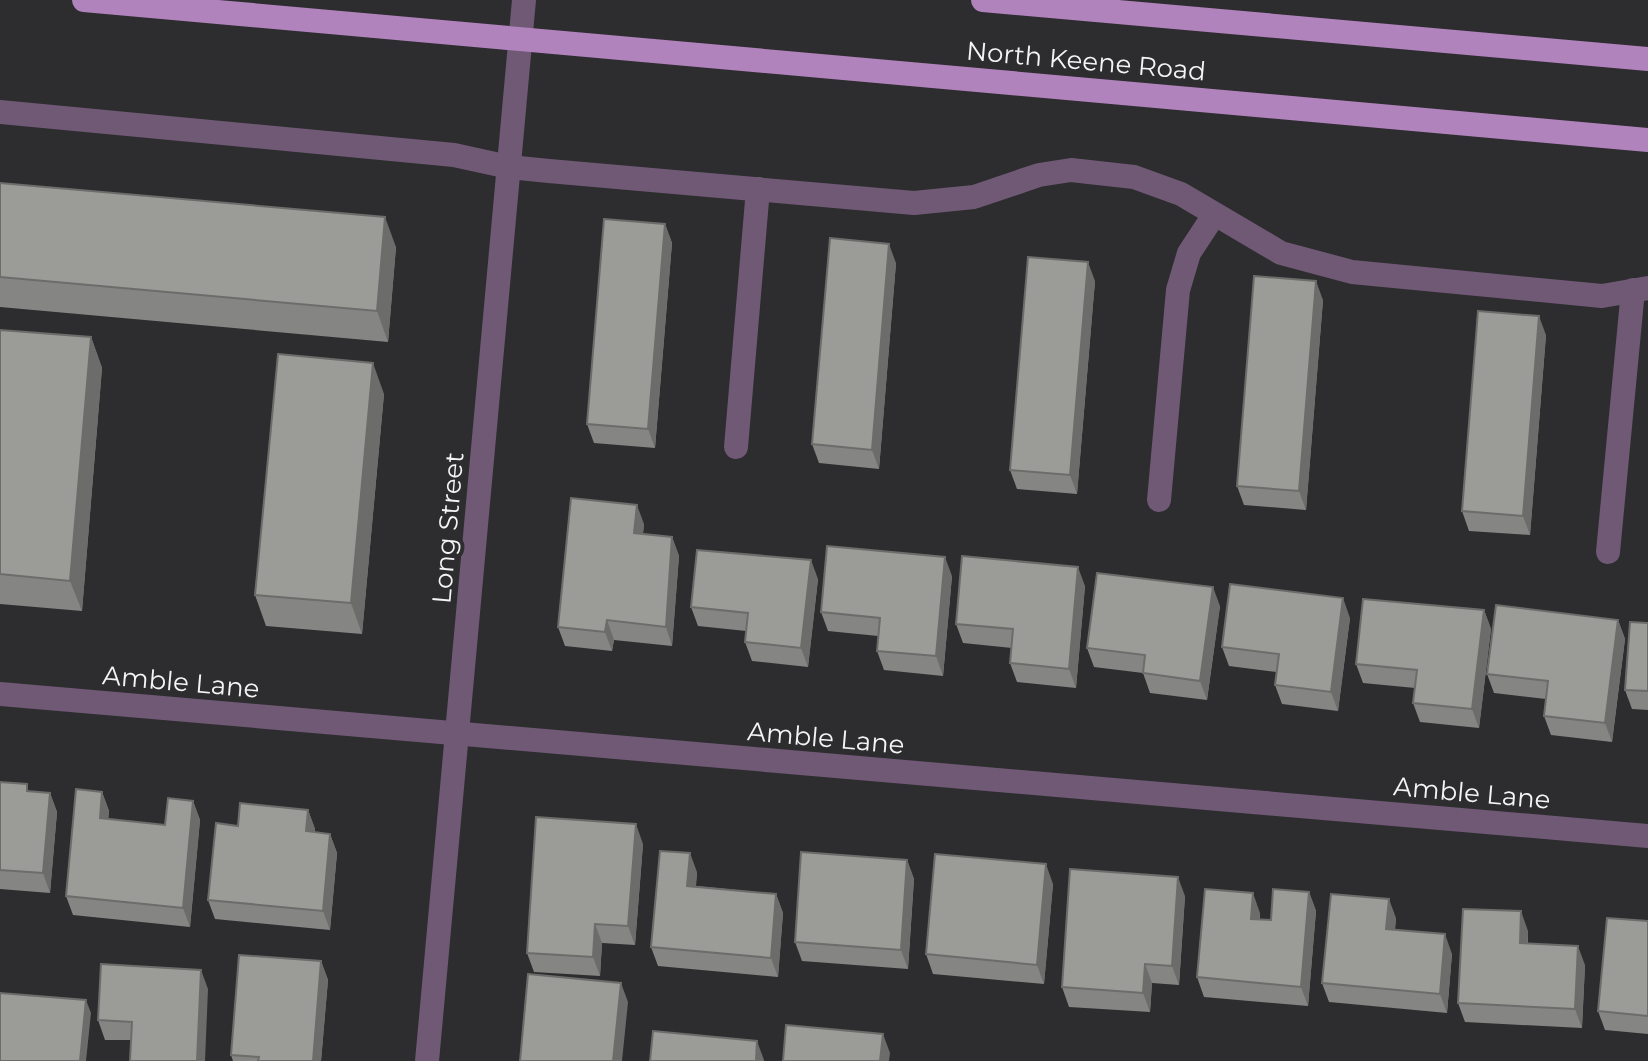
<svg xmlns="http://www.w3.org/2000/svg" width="1648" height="1061" font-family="Montserrat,sans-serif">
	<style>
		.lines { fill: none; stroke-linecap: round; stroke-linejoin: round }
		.minor { stroke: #6f5975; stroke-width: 24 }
		.major { stroke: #b183bd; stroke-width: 24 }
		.wall { fill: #858583 }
		.shaded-wall { fill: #6c6c6a }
		.building { fill: #9b9b98; stroke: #6c6c6a; stroke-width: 2 }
		.labels { text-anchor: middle; stroke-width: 8; stroke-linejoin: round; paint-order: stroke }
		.street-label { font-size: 26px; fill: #f5f4f5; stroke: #2d2c2e }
	</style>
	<rect width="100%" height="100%" fill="#2d2c2e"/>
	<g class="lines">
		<!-- minor -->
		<g class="minor">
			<path d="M0,112L454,155L509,167L549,171L914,203L974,197L1039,175L1071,170L1134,177L1181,194L1281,253L1352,272L1602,296L1648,288"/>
			<path d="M736,447L758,189"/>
			<path d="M1159,500L1178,290L1189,253L1214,215"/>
			<path d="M1608,552L1633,290"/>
			<path d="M0,694L1648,836"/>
			<path d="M427,1061L524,0"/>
		</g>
		<!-- major -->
		<g class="major">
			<path d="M84,0L1648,140"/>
			<path d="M983,0L1648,59"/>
		</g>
	</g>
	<!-- wall -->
	<g class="wall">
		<path d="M0,183L396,247L388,342L0,307Z"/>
		<path d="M665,224L672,243L655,448L594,443L587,424Z"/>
		<path d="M896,263L879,469L819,463L812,444Z"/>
		<path d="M1095,281L1077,494L1017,489L1010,470Z"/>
		<path d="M1323,300L1306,510L1244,505L1237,486Z"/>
		<path d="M0,330L91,337L102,368L82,611L0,604Z"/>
		<path d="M1546,335L1530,535L1469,531L1462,511Z"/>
		<path d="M384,394L362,634L266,626L255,595Z"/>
		<path d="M644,524L643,534L672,537L679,556L672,646L614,640L612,651L565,646L558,627Z"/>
		<path d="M952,576L943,676L884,670L877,651L878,636L828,631L821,612Z"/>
		<path d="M818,579L808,667L752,661L745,642L746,631L698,626L691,607Z"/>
		<path d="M1085,586L1076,688L1017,682L1010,663L1012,648L963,643L956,624Z"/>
		<path d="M1220,606L1207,700L1150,693L1143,673L1094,667L1087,648Z"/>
		<path d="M1484,610L1491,629L1479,728L1420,722L1413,703L1415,688L1363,683L1356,664Z"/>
		<path d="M1350,618L1338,711L1282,704L1275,685L1277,672L1229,666L1222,647Z"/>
		<path d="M1618,620L1625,639L1612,742L1551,735L1544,716L1546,699L1494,693L1487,674Z"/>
		<path d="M1648,623V710L1632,709L1625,690Z"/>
		<path d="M0,782L30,791L50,793L57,812L50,893L0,889Z"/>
		<path d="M102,792L109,811L108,819L165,825L193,801L200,820L190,927L73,915L66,896Z"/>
		<path d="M308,810L315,829V832L330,834L337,853L330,930L215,919L208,900Z"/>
		<path d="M643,844L635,945L602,943L600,976L534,972L527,953Z"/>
		<path d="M907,860L914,879L908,969L802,961L795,942Z"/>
		<path d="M697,872L696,886L776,894L783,913L778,977L658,966L651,947Z"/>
		<path d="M1053,884L1044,984L933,974L926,954Z"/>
		<path d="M1309,892L1316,911L1308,1006L1204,997L1197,977L1260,913V919L1271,920Z"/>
		<path d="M1185,896L1179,985L1152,983L1150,1012L1069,1007L1062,987Z"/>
		<path d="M1396,918L1395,930L1452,954L1447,1013L1329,1002L1322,983Z"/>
		<path d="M1648,921V1034L1605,1030L1598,1011Z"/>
		<path d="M1528,931V944L1585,965L1582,1028L1465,1022L1458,1003Z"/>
		<path d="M321,961L328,980L321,1061H233L231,1055Z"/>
		<path d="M208,989L131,1040H105L98,1020Z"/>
	</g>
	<!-- shaded-wall -->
	<g class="shaded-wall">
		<path d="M385,217L396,247L388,342L377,311Z"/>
		<path d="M665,224L672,243L655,448L648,429Z"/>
		<path d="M889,244L896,263L879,469L872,450Z"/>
		<path d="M1088,262L1095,281L1077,494L1070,475Z"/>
		<path d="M1316,281L1323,300L1306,510L1299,491Z"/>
		<path d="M1539,316L1546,335L1530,535L1523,516Z"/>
		<path d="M91,337L102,368L82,611L70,581Z"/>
		<path d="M373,363L384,394L362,634L351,603Z"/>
		<path d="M637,505L644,524L641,552L634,533Z"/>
		<path d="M672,537L679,556L672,646L666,627Z"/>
		<path d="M945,557L952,576L943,676L936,656Z"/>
		<path d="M811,560L818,579L808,667L801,648Z"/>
		<path d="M1078,567L1085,586L1076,688L1069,669Z"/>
		<path d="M1213,587L1220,606L1207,700L1200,681Z"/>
		<path d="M1343,598L1350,618L1338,711L1331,692Z"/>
		<path d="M1484,610L1491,629L1479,728L1472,709Z"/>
		<path d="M607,620L614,640L612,651L605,632Z"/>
		<path d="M1618,620L1625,639L1612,742L1605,723Z"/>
		<path d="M102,792L109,811L107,837L100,818Z"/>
		<path d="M50,793L57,812L50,893L43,873Z"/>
		<path d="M193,801L200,820L190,927L183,908Z"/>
		<path d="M308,810L315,829L313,850L306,831Z"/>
		<path d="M636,824L643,844L635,945L628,926Z"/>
		<path d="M330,834L337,853L330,930L323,911Z"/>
		<path d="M690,853L697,872L694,905L687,886Z"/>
		<path d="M907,860L914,879L908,969L901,950Z"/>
		<path d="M1046,864L1053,884L1044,984L1037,965Z"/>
		<path d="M1178,877L1185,896L1179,985L1172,966Z"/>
		<path d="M1309,892L1316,911L1308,1006L1301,987Z"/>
		<path d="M1253,893L1260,913L1258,938L1251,919Z"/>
		<path d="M776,894L783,913L778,977L771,958Z"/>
		<path d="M1389,899L1396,918L1393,948L1386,929Z"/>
		<path d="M1521,911L1528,931L1527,963L1520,943Z"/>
		<path d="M595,924L602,943L600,976L593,957Z"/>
		<path d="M1445,934L1452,954L1447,1013L1440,994Z"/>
		<path d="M1578,946L1585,965L1582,1028L1575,1009Z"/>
		<path d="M321,961L328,980L321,1061H313Z"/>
		<path d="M1145,964L1152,983L1150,1012L1143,993Z"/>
		<path d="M201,970L208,989L205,1061H197Z"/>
		<path d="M621,983L628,1002L622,1061H613Z"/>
		<path d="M86,1000L91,1013L86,1061H80Z"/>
		<path d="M883,1034L890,1053L889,1061H880Z"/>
		<path d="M757,1041L764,1060V1061H756Z"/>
	</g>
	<!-- building -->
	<g class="building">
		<path d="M0,183L385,217L377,311L0,277Z"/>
		<path d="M604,219L665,224L648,429L587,424Z"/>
		<path d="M830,238L889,244L872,450L812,444Z"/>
		<path d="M1028,257L1088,262L1070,475L1010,470Z"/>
		<path d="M1254,276L1316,281L1299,491L1237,486Z"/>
		<path d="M1478,311L1539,316L1523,516L1462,511Z"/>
		<path d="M0,330L91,337L70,581L0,574Z"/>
		<path d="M278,354L373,363L351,603L255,595Z"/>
		<path d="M571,498L637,505L634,533L672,537L666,627L607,620L605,632L558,627Z"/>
		<path d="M827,546L945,557L936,656L877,651L880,618L821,612Z"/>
		<path d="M697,550L811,560L801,648L745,642L748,613L691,607Z"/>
		<path d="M962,556L1078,567L1069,669L1010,663L1013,629L956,624Z"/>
		<path d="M1097,573L1213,587L1200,681L1143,673L1145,655L1087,648Z"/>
		<path d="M1230,584L1343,598L1331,692L1275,685L1279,654L1222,647Z"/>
		<path d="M1363,599L1484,610L1472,709L1413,703L1417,670L1356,664Z"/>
		<path d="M1496,605L1618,620L1605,723L1544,716L1548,681L1487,674Z"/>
		<path d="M1630,622L1648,623V691L1625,690Z"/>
		<path d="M0,782L27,784V791L50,793L43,873L0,870Z"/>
		<path d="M76,789L102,792L100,818L165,825L168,798L193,801L183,908L66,896Z"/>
		<path d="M240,803L308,810L306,831L330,834L323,911L208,900L216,823L238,826Z"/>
		<path d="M536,817L636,824L628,926L595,924L593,957L527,953Z"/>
		<path d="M660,851L690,853L687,886L776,894L771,958L651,947Z"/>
		<path d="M801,852L907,860L901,950L795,942Z"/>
		<path d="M935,854L1046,864L1037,965L926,954Z"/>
		<path d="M1070,869L1178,877L1172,966L1145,964L1143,993L1062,987Z"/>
		<path d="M1205,889L1253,893L1251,919L1271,920L1273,889L1309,892L1301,987L1197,977Z"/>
		<path d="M1331,894L1389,899L1386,929L1445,934L1440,994L1322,983Z"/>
		<path d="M1463,909L1521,911L1520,943L1578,946L1575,1009L1458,1003Z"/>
		<path d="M1607,918L1648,921V1016L1598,1011Z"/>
		<path d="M239,955L321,961L313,1061H258L259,1057L231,1055Z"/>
		<path d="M101,964L201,970L197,1061H130L132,1022L98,1020Z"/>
		<path d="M528,974L621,983L613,1061H520Z"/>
		<path d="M0,993L86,1000L80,1061H0Z"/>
		<path d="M786,1025L883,1034L880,1061H783Z"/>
		<path d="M653,1031L757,1041L756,1061H650Z"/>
	</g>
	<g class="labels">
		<!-- street labels -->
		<g class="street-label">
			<text transform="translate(1086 61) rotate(5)" y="9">North Keene Road</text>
			<text transform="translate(448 528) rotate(-85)" y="9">Long Street</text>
			<text transform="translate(181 682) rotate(5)" y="9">Amble Lane</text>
			<text transform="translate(826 738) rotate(5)" y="9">Amble Lane</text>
			<text transform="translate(1472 793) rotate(5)" y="9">Amble Lane</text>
		</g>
	</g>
</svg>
